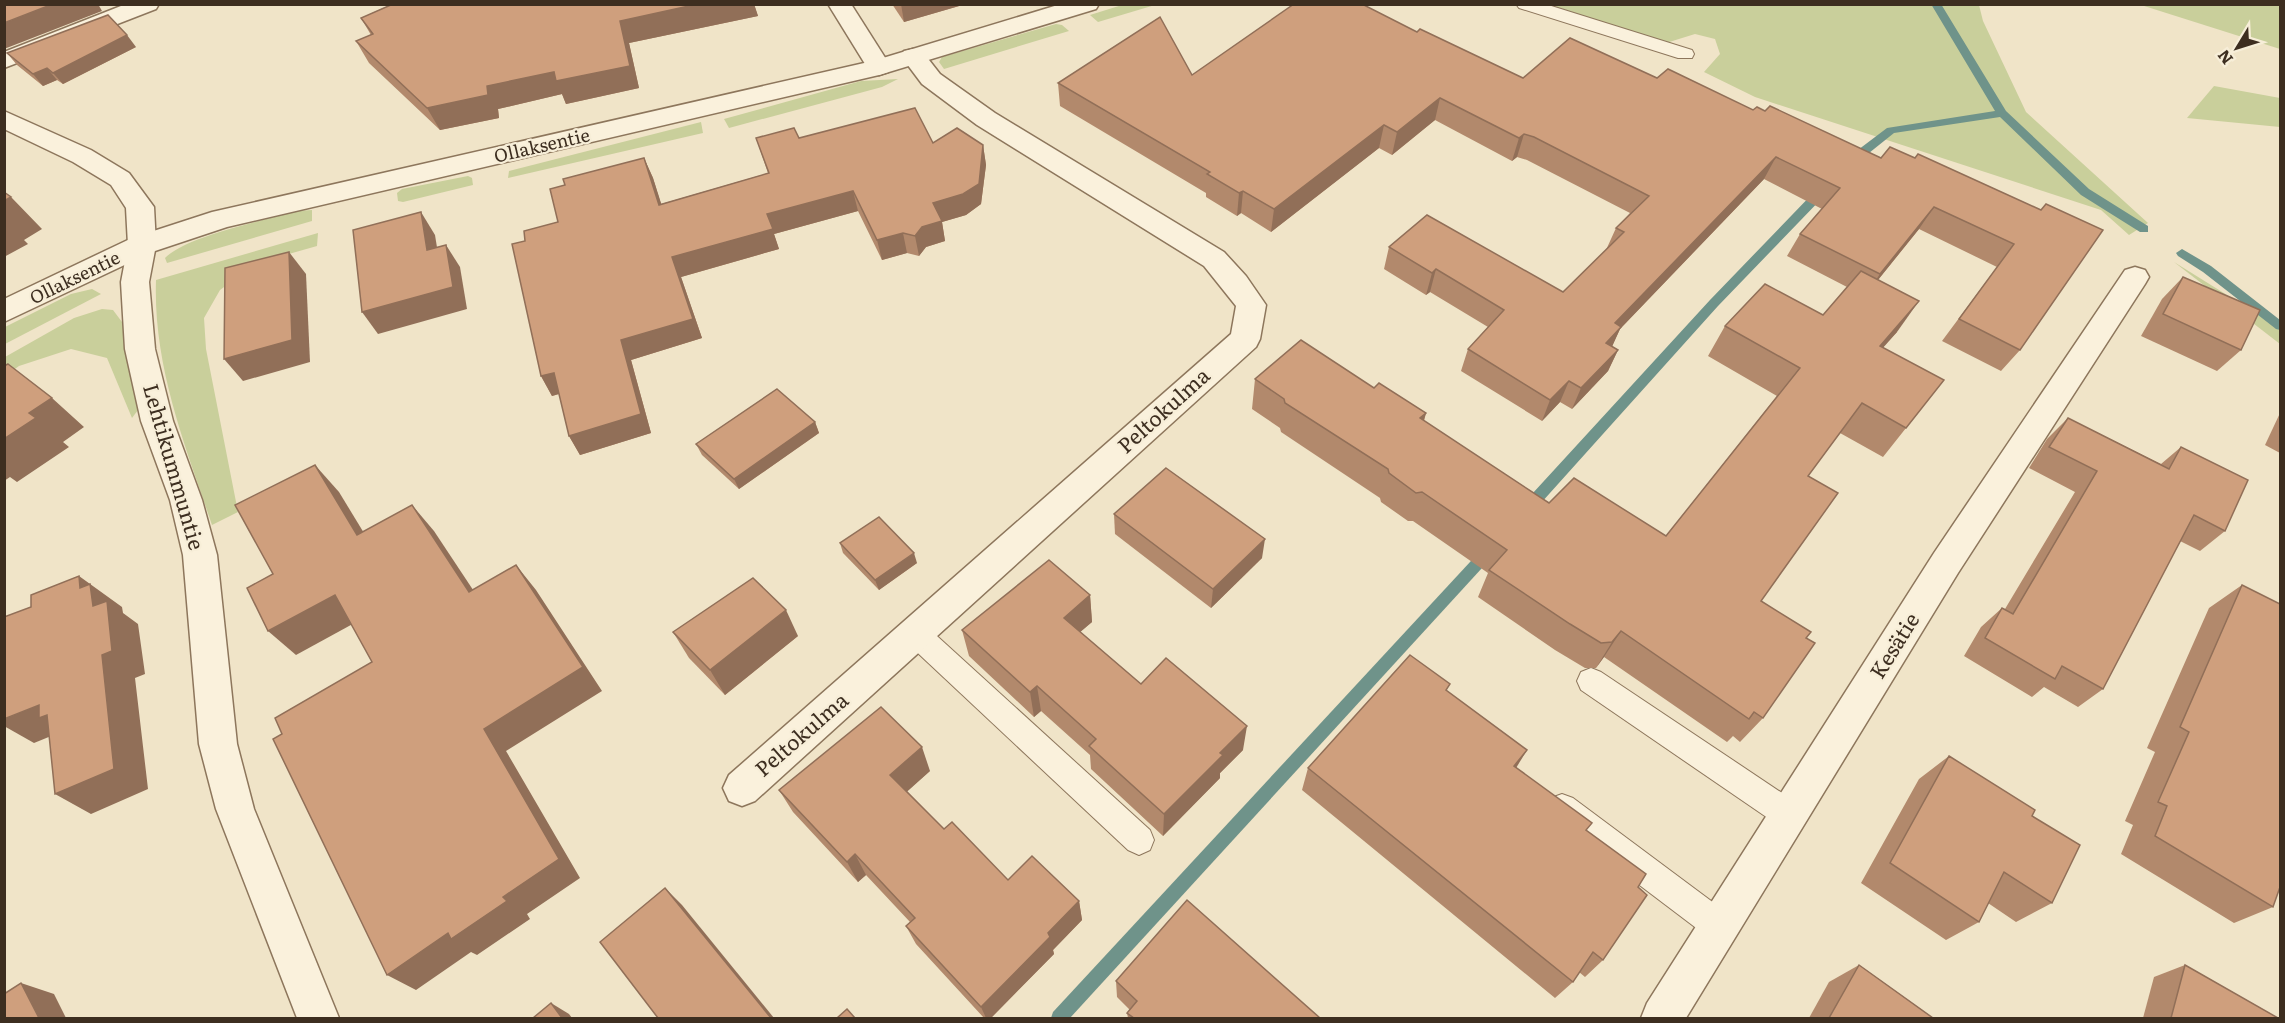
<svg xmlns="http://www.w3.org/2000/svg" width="2285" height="1023" font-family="Literata,serif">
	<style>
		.green { fill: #c9cf9b }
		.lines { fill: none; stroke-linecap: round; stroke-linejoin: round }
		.stream { fill: #6f938a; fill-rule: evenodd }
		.service-casing { stroke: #8d765c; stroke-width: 2 }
		.minor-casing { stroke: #8d765c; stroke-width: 3 }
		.tertiary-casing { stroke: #8d765c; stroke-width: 3 }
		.service { fill: #faf1dc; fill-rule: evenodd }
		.minor { fill: #faf1dc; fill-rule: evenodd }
		.tertiary { fill: #faf1dc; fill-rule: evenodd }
		.wall { fill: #b2896c }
		.shaded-wall { fill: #916f58 }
		.building { fill: #cf9f7d; stroke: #916f58; stroke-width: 1.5 }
		.labels { text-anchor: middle; stroke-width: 4.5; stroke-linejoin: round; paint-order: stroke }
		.far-street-label { font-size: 18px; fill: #3d2e20; stroke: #f7eed8 }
		.street-label { font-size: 21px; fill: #3d2e20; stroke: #f7eed8 }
	</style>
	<rect width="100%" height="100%" fill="#f0e4c8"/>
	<!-- green -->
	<g class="green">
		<path d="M1122,5H1155L1098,22L1090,15Z"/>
		<path d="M1551,5H1979L1983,21L2026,112L2148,223L2129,235L2101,210L1755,97L1704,72L1720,54L1715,39L1695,34L1666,43Z"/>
		<path d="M2141,5H2280V49Z"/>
		<path d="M1056,24L1062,25L1069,31L944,69L939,62L942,57Z"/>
		<path d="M898,79L882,87L729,128L724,119L861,81Z"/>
		<path d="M2214,86L2280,98V127L2187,118Z"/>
		<path d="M701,122L703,133L508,178L509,171Z"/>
		<path d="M468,176L472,178L473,185L403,202L398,201L397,193L402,189Z"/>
		<path d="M312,210V221L167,263L165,258C186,236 266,220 297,211Z"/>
		<path d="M318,233L317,246L257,263L220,290L204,318L206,349L238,512L212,525C185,445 153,366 156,280Z"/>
		<path d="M2174,262L2280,328V344Z"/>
		<path d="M92,289L101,294L5,344V327L71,294Z"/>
		<path d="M102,309L113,310L122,322L138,410L132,418L107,358L71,349L19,366L5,376V357L74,318Z"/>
	</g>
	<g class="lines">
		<!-- stream -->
		<g class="stream">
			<path d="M1931,4H1941L2006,111L2089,189L2148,226V232H2140L2081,195L2000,117L1894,133L1854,165H1846V159L1887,128L1995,111Z"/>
			<path d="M1822,187L1828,191L1826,194L1718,306L1532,513H1522L1520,509L1522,505L1710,300L1818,188Z"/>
			<path d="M2182,249L2211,266L2280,320V330L2276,329L2203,272L2178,256L2176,253Z"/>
			<path d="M1488,546L1493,548L1495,552L1493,556L1070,1018H1051L1053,1012L1483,548Z"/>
		</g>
		<!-- service casing -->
		<g class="service-casing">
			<g id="service">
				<path d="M1516,4H1545L1692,50L1694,54L1692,58H1678L1519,8Z"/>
				<path d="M916,622L926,626L1150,830L1154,840L1150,850L1139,855L1128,850L906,642L902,634L906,626Z"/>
				<path d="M1591,668L1601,672L1800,805L1804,815L1800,825L1789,829L1778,825L1581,690L1577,681L1581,672Z"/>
				<path d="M1562,794L1573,798L1730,915L1735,926L1730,937L1719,942L1708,937L1551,818L1547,808L1551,798Z"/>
			</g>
		</g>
		<!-- minor casing -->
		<g class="minor-casing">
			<g id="minor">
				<path d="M126,4H159L156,9L4,68V52Z"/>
				<path d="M828,4H851L891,67L888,72L879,75L870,72Z"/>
				<path d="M913,49L922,51L940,74L995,113L1224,252L1246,276L1266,305L1260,339L1256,347L755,801L742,806L729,801L723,788L729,775L1231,334L1236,306L1204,266L977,125L922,84L901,56L904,51Z"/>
				<path d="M4,111L91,150L129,173L154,207L156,245L149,282L155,349L173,421L202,500L217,555L237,744L254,809L339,1018H297L216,809L199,744L183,555L170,500L141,421L125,349L121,282L128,245L126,208L111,185L73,162L4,129Z"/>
				<path d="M2135,267L2145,270L2149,277L2145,284L1958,573L1686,1018H1641L1647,1003L1934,553L2125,270Z"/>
			</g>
		</g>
		<!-- tertiary casing -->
		<g class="tertiary-casing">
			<path id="tertiary" d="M1061,4H1099L1096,9L879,75L227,227L152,252L4,322V299L132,238L212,212L873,61Z"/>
		</g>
		<!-- service -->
		<use href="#service" class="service"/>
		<!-- minor -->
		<use href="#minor" class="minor"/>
		<!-- tertiary -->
		<use href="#tertiary" class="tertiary"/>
	</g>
	<!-- wall -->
	<g class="wall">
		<path d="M392,4H754L758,16L629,43L639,88L566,104L562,94L498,109L499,118L440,130L369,63L356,41L371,35L361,18Z"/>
		<path d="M892,4H966L904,22Z"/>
		<path d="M1417,32L1523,78H1657L1753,110L1765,111L1881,158H1915L2041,210L2020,350L2001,371L1942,341L1997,267L1919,229L1878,280L1897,332L1883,347L1906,428L1883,457L1840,433L1808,476L1761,601L1806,638L1763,718L1740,742L1733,736L1727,742L1604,657L1596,668H1585L1555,650L1478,597L1488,573L1413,521H1408L1381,502L1380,498L1281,432L1280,428L1252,409L1255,379L1374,388L1426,413L1424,421L1549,503L1666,536L1777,396L1708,356L1725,326L1823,315L1847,287L1787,256L1800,234L1822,209L1764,179L1620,329L1612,346L1618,350L1608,371L1572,409L1560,402L1542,421L1461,371L1468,349L1488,327L1430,292L1426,295L1384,269L1389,247L1563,292L1606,250L1616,228L1630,213L1527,160L1517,157L1512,161L1435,120L1392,155L1379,148L1271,232L1241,213L1237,216L1206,197V193L1060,106L1058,83L1192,75Z"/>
		<path d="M136,47L63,84L57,80L43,86L17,65L7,53Z"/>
		<path d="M756,138H799L983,145L986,165L981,204L966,215L942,222L945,241L926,247L919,256L907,253L882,260L858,211L774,234L779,249L681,277L702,338L631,360L651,433L580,455L569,436L559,394L552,396L541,376L525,241L558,222L565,185L644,158L653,178L661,204L768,173Z"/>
		<path d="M2183,277L2241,350L2217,371L2141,336L2162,299Z"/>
		<path d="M2280,413V453L2265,445Z"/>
		<path d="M2068,418L2161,464L2181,447L2225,531L2200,551L2180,541L2103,689L2078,707L2044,687L2032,697L1964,656L1981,627L2002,608L2005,609L2075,492L2029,468L2047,439Z"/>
		<path d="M815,422L819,433L739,489L702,455L696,444Z"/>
		<path d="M1114,514L1262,558L1211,608L1115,534Z"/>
		<path d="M840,543L917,563L879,590L843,553Z"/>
		<path d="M2242,585L2273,907L2234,923L2121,854L2133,825L2125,821L2155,752L2147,748L2209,608Z"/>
		<path d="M1090,595L1092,622L1080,632L1141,684L1243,750L1220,773V778L1163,836L1091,769L1090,755L1041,711L1034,717L969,656L962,630Z"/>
		<path d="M673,632L798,636L725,695L689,658Z"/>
		<path d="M1447,691L1516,767L1586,830L1638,887L1603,960L1585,977L1579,972L1573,982L1555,998L1302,790L1308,768Z"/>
		<path d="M1949,756L2032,816L2052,903L2016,922L1988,903L1979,922L1946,940L1861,883L1919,779Z"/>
		<path d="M930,771L907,791L944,829L1008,880L1079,901L1082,920L1053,950L1054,954L991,1018H984L916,944L906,926L910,922L866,875L858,882L793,812L779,790Z"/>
		<path d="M1859,965L1933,1018H1809L1829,982Z"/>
		<path d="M2185,965L2278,1018H2143L2154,977Z"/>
		<path d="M1116,981L1320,1018H1128L1127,1013L1130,1010L1117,997Z"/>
	</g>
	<!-- shaded-wall -->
	<g class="shaded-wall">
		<path d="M53,4H98L102,11L4,49V23Z"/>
		<path d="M698,4H754L758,16L629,43L639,88L566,104L562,94L498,109L499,118L440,130L427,108L487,86L620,21Z"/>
		<path d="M901,4H966L904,22Z"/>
		<path d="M127,35L136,47L63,84L53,73Z"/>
		<path d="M47,68L57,80L43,86L33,74Z"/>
		<path d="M1440,98L1435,120L1392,155L1397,132Z"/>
		<path d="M1384,125L1379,148L1271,232L1274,209Z"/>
		<path d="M1524,134L1517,157L1512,161L1519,138Z"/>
		<path d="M983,145L986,165L981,204L966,215L942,222L945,241L926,247L919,256L915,236L933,203Z"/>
		<path d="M1776,157L1764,179L1620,329L1611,349L1596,364L1615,323Z"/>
		<path d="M644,158L653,178L668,225L659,205Z"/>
		<path d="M853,191L858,211L774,234L779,249L681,277L702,338L631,360L651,433L580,455L569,436L621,340L672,257L767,214Z"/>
		<path d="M1243,191L1241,213L1237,216L1239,193Z"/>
		<path d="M11,197L42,229L24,240L28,244L4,257V201Z"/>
		<path d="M1934,207L1919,229L1865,296L1880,274Z"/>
		<path d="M421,212L435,235L441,272L427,250Z"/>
		<path d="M903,233L907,253L882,260L877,240Z"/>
		<path d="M446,245L460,267L467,309L378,334L362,312Z"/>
		<path d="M289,252L306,274L310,362L243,381L224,359Z"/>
		<path d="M1436,269L1430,292L1426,295L1432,273Z"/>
		<path d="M1919,301L1897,332L1858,376L1880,346Z"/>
		<path d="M1618,350L1608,371L1572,409L1581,388Z"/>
		<path d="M554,373L565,392L552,396L541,376Z"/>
		<path d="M1569,381L1560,402L1542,421L1550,400Z"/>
		<path d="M52,398L84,427L63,442L69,447L17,482L10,477L4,481V439L29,413Z"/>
		<path d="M1426,413L1417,442L1420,418Z"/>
		<path d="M815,422L819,433L739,489L734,479Z"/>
		<path d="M315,465L339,492L381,561L357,535Z"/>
		<path d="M412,505L434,531L491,617L469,592Z"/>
		<path d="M1265,539L1262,558L1211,608L1213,589Z"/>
		<path d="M914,553L917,563L879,590L875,580Z"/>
		<path d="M516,565L536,590L602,691L506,751L580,878L527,914L530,919L477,955L471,952L416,990L387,975L484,729Z"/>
		<path d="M79,576L122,607L123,613L138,624L145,674L135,678L148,789L91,814L55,794L80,588Z"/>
		<path d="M335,595L360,620L296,655L268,631Z"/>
		<path d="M1090,595L1092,622L1066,644L1064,618Z"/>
		<path d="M786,610L798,636L725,695L710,670Z"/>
		<path d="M1621,631L1604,657L1596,668L1612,642Z"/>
		<path d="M1037,686L1041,711L1034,717L1030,692Z"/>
		<path d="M39,705L61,732L34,743L4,726V719Z"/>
		<path d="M1247,726L1243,750L1220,773V778L1163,836L1164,814L1220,753Z"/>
		<path d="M922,747L930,771L900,798L890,775Z"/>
		<path d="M1527,750L1513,773L1514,766Z"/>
		<path d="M855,854L866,875L858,882L847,862Z"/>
		<path d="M665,888L682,905L774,1018H771Z"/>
		<path d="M1079,901L1082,920L1053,950L1054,954L991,1018H986L981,1007L1048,933Z"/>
		<path d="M21,983L54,994L66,1018H39Z"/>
		<path d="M551,1003L569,1014L572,1018H562Z"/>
	</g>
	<!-- building -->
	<g class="building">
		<path d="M4,4H53L4,23Z"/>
		<path d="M393,4H698L620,21L630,66L556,81L554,72L487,86L488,95L427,108L356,41L373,34L361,18Z"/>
		<path d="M1294,4H1362L1417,32L1420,29L1523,78L1570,38L1657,78L1668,69L1753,110L1757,107L1765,111L1770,106L1881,158L1890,147L1915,158L1918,154L2041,210L2046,204L2103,230L2020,350L1959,319L2014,244L1934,207L1880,274L1800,234L1840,188L1776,157L1615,323L1621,327L1606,343L1618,350L1581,388L1569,381L1550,400L1468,349L1504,310L1436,269L1432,273L1389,247L1427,215L1563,292L1624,232L1616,228L1649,196L1534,137L1524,134L1519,138L1440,98L1397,132L1384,125L1274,209L1243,191L1239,193L1207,174L1210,172L1058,83L1160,17L1192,75Z"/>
		<path d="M108,15L127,35L53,73L47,68L33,74L7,53Z"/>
		<path d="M915,108L933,143L957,128L983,145L979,184L963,194L933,203L942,221L922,227L915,236L903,233L877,240L853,191L767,214L773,229L672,257L693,319L621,340L641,414L569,436L554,373L541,376L512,244L525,241L524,231L558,222L550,189L565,185L563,179L644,158L659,205L769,173L756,138L794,128L799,138Z"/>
		<path d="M4,192L11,197L4,201Z"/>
		<path d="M421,212L427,250L446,245L453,287L362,312L353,230Z"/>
		<path d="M289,252L292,340L224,359L225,268Z"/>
		<path d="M1861,271L1919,301L1880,346L1944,380L1906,428L1862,403L1808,476L1838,493L1761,601L1811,632L1806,638L1815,643L1763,718L1754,712L1749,719L1621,631L1612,642L1601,643L1570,624L1489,570L1507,550L1422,492L1416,493L1389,473L1388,469L1285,403L1284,399L1255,379L1301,340L1374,388L1379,383L1426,413L1420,418L1549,503L1574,478L1666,536L1800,368L1725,326L1765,284L1823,315Z"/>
		<path d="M2183,277L2260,310L2241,350L2163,314Z"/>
		<path d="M8,364L52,398L29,413L36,418L4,439V366Z"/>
		<path d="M777,389L815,422L734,479L696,444Z"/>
		<path d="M2068,418L2169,469L2181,447L2248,480L2225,531L2194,515L2103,689L2062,666L2055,679L1985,638L2002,608L2013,614L2097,471L2049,447Z"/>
		<path d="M315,465L357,535L412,505L469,592L516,565L583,667L484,729L559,859L503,897L507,901L451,939L448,933L387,975L273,739L282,734L275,718L372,662L335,595L268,631L247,588L273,574L235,505Z"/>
		<path d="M1166,468L1265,539L1213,589L1114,514Z"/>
		<path d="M879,517L914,553L875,580L840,543Z"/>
		<path d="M1049,560L1090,595L1064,618L1141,684L1166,658L1247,726L1220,753L1223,755L1164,814L1089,746L1096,739L1037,686L1030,692L962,630Z"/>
		<path d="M79,576L80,588L90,584L93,606L107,601L112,651L102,655L114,769L55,794L47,715L39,718V705L4,719V617L31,607V595Z"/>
		<path d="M753,578L786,610L710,670L673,632Z"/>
		<path d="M2242,585L2280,604V887L2273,907L2155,836L2167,806L2158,802L2189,732L2180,727Z"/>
		<path d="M1410,655L1450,684L1446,690L1527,750L1514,766L1592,823L1586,830L1646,874L1638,887L1647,895L1603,960L1593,952L1573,982L1308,768Z"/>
		<path d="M881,707L922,747L890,775L944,829L952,822L1008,880L1032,856L1079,901L1048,933L1050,937L981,1007L906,926L915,918L855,854L847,862L779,790Z"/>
		<path d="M1949,756L2035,810L2032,816L2080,845L2052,903L2004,872L1979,922L1890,863Z"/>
		<path d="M665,888L771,1018H658L600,942Z"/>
		<path d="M1187,900L1320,1018H1134L1127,1013L1137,1001L1116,981Z"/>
		<path d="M1859,965L1933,1018H1829Z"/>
		<path d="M2185,965L2278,1018H2171Z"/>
		<path d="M21,983L39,1018H4V994Z"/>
		<path d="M551,1003L562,1018H533Z"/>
		<path d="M847,1009L855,1018H837Z"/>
	</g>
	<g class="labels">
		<!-- far-street labels -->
		<g class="far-street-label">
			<text transform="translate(542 146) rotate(-13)" y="6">Ollaksentie</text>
			<text transform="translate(75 278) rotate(-26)" y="6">Ollaksentie</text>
		</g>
		<!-- street labels -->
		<g class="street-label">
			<text transform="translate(1164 411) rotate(-42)" y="7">Peltokulma</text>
			<text transform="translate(173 467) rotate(74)" y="7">Lehtikummuntie</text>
			<text transform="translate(1895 646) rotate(-58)" y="7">Kesätie</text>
			<text transform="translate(802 735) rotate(-41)" y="7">Peltokulma</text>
		</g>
	</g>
	<!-- border -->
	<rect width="2285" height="1023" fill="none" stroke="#3d2e20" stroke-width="12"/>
	<!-- north arrow -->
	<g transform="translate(2237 48) rotate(232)" stroke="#f7eed8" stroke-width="4.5" paint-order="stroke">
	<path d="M0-4.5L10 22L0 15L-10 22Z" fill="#3d2e20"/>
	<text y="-9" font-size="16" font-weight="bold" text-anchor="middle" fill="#3d2e20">N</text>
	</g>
</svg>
